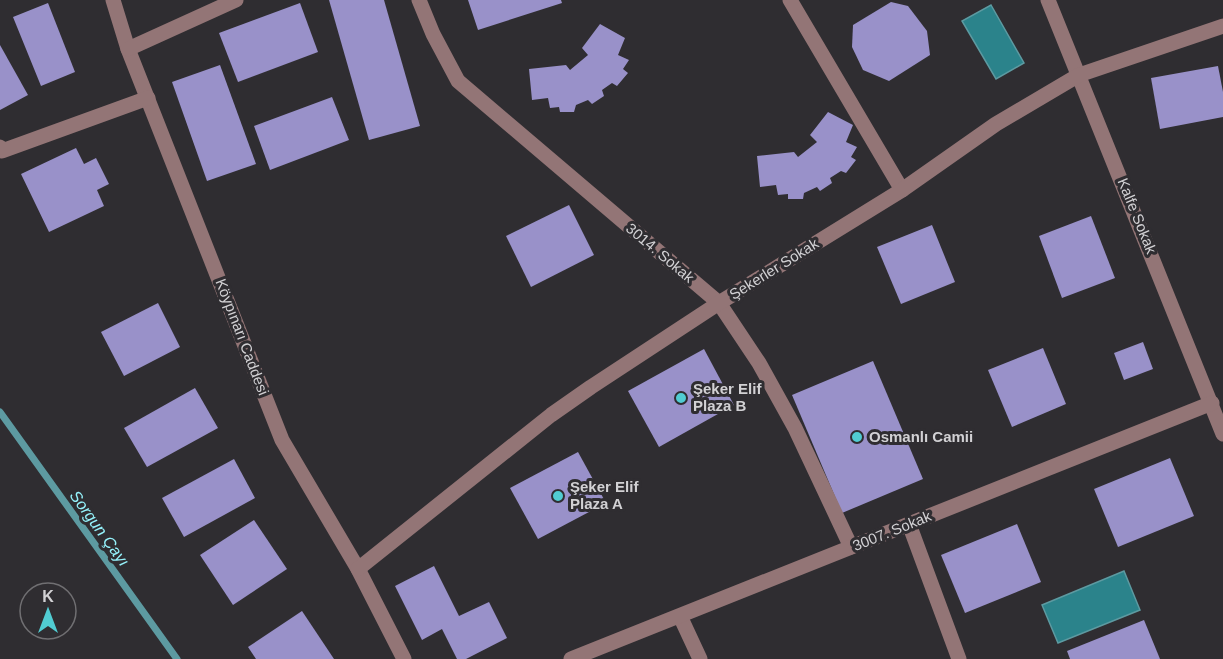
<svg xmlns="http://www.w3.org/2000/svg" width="1223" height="659" font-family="Helvetica,sans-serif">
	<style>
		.water { fill: #2b838b; stroke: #5d9aa1; stroke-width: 1.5 }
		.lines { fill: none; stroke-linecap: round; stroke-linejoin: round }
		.stream { stroke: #5d9aa1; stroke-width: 7 }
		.building { fill: #9991c9 }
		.minor { stroke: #937576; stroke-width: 15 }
		.poi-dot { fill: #51ccd2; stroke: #2f2d31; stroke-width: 2 }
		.labels { text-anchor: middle; stroke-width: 6; stroke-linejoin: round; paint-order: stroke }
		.street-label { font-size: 15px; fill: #d2d1d4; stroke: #2f2d31 }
		.poi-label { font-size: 15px; font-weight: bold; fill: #d2d1d4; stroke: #2f2d31; text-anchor: start }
		.water-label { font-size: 16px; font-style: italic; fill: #95f2fb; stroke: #2f2d31 }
	</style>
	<rect width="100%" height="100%" fill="#2f2d31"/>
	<!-- water -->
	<g class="water">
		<path d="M991,5L1024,63L996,79L962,21Z"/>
		<path d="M1124,571L1140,610L1058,643L1042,605Z"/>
	</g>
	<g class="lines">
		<!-- stream -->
		<path class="stream" d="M0,412L177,659"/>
	</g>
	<!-- building -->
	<g class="building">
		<path d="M329,0H384L420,126L369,140Z"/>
		<path d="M468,0H561L562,3L478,30Z"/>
		<path d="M891,2L908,6L927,31L930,55L889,81L863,70L852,47L853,25Z"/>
		<path d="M48,3L75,72L41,86L13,17Z"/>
		<path d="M300,3L318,52L238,82L219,33Z"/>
		<path d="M600,24L625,38L618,55L629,60L623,69L628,73L617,86L612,83L602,90L604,96L592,104L588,100L576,105L574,112H560L559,107L550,108L548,98L532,100L529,69L566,65L570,70L588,55L582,48Z"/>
		<path d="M0,45L28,95L0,110Z"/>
		<path d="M220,65L256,164L207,181L172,82Z"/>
		<path d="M1218,66L1223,92V117L1160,129L1151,78Z"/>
		<path d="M332,97L349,140L270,170L254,126Z"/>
		<path d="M828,112L853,125L846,142L857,147L851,157L856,160L846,173L841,171L830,178L832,183L820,191L817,187L804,193L803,199H788V194L778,195L776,185L760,187L757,156L794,152L798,157L817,142L810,135Z"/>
		<path d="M76,148L84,164L96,158L109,184L97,190L104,206L49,232L21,174Z"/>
		<path d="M569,205L594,255L531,287L506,236Z"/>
		<path d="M1091,216L1115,278L1062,298L1039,236Z"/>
		<path d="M932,225L955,282L901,304L877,247Z"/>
		<path d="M158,303L180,347L124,376L101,332Z"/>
		<path d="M1143,342L1153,369L1124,380L1114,353Z"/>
		<path d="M1043,348L1066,404L1012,427L988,370Z"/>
		<path d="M704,349L734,405L659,447L628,391Z"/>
		<path d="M873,361L923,479L842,513L792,395Z"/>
		<path d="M195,388L218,428L147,467L124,428Z"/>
		<path d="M578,452L606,503L538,539L510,488Z"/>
		<path d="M1170,458L1194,516L1118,547L1094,489Z"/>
		<path d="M234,459L255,498L184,537L162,498Z"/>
		<path d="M254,520L287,569L233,605L200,555Z"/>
		<path d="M1017,524L1041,582L965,613L941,555Z"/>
		<path d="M434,566L459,616L489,602L507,638L466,659H457L442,629L422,640L395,586Z"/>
		<path d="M302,611L334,659H256L248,647Z"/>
		<path d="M1144,620L1160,659H1070L1067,651Z"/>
	</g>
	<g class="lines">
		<!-- minor -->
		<g class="minor">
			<path d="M113,0L128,49L282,440L358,569L404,659"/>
			<path d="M419,0L433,34L458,81L719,303L759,363L795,428L851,547"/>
			<path d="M790,0L902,190"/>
			<path d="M1048,0L1223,434"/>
			<path d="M128,49L236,0"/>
			<path d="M0,147L2,151L148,98"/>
			<path d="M909,524L959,659"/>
			<path d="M358,569L551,415L591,387L719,303L902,190L996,124L1079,75L1223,26"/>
			<path d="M680,616L700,659"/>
			<path d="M571,659L1212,403"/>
		</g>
	</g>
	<!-- markers -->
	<g class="poi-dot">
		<circle cx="681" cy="398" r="6"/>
		<circle cx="857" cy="437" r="6"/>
		<circle cx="558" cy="496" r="6"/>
	</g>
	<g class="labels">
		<!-- street labels -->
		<g class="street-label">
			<text transform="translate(1137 216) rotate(68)" y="5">Kalfe Sokak</text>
			<text transform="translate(660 253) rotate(40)" y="5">3014. Sokak</text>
			<text transform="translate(774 269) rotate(-32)" y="5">Şekerler Sokak</text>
			<text transform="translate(242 337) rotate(69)" y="5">Köypınarı Caddesi</text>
			<text transform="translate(892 531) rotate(-22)" y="5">3007. Sokak</text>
		</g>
		<!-- poi labels -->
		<g class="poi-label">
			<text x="693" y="394">Şeker Elif<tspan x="693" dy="17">Plaza B</tspan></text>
			<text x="869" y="442">Osmanlı Camii</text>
			<text x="570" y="492">Şeker Elif<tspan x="570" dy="17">Plaza A</tspan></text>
		</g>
		<!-- water labels -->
		<g class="water-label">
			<text transform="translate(100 528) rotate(54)" y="6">Sorgun Çayı</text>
		</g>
	</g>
	<!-- north arrow -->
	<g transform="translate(48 611)"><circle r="28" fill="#2f2d31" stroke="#706f72" stroke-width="1.5"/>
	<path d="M0-4.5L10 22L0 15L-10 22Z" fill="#51ccd2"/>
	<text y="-9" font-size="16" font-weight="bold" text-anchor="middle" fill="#d2d1d4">K</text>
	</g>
</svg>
